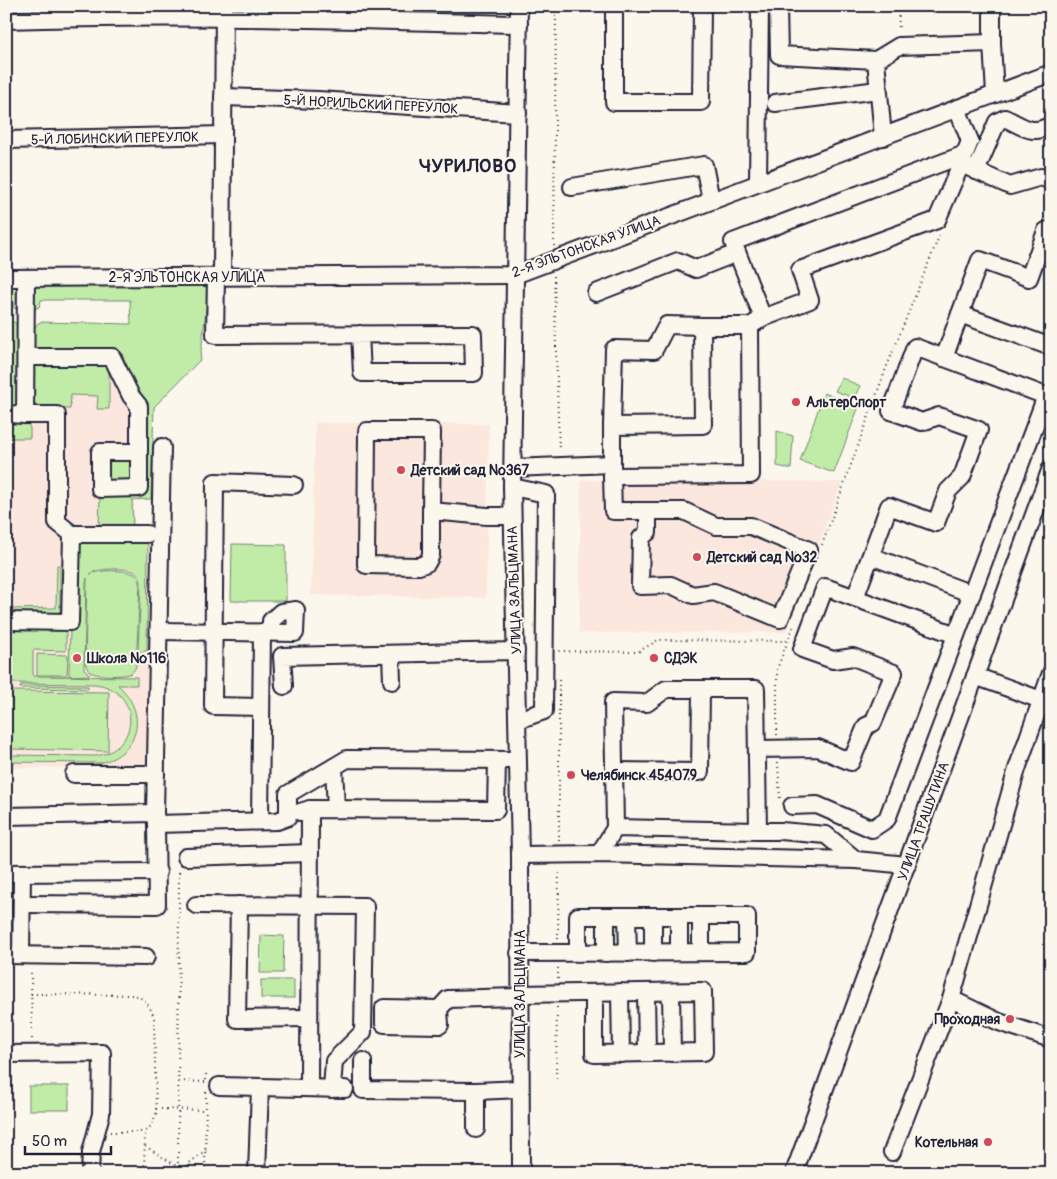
<svg xmlns="http://www.w3.org/2000/svg" width="1057" height="1179" font-family="Pangolin,sans-serif">
	<style>
		.built { fill: #fce7de }
		.green { fill: #c1eca8; stroke: #728772 }
		.lines { fill: none; stroke-linecap: round; stroke-linejoin: round }
		.minor-casing { stroke: #22223b; stroke-width: 20 }
		.path { stroke: #22223b; stroke-width: 2; stroke-dasharray: 1 4; stroke-linecap: butt }
		.minor { stroke: #fbf7ec; stroke-width: 16 }
		.poi-dot { fill: #d1495b; stroke: #fbf7ec; stroke-width: 2 }
		.labels { text-anchor: middle; stroke-width: 4; stroke-linejoin: round; paint-order: stroke }
		.street-label { font-size: 14px; fill: #22223b; stroke: #fbf7ec }
		.poi-label { font-size: 14px; font-weight: bold; fill: #22223b; stroke: #fbf7ec; text-anchor: start }
		.district-label { font-size: 19px; font-weight: bold; letter-spacing: 1px; fill: #22223b; stroke: #fbf7ec }
	</style>
	<rect width="100%" height="100%" fill="#fbf7ec"/>
	<filter id="ink" filterUnits="userSpaceOnUse"><feTurbulence type="fractalNoise" baseFrequency=".02" numOctaves="2"/><feDisplacementMap in="SourceGraphic" scale="10" xChannelSelector="R" yChannelSelector="G"/><feConvolveMatrix kernelMatrix="1 2 1 2 8 2 1 2 1" color-interpolation-filters="sRGB"/></filter>
	<g filter="url(#ink)">
		<!-- built -->
		<g class="built">
			<path d="M6,350L147,351L149,499L134,500V529H151L149,548L148,768H6Z"/>
			<path d="M315,423L489,424L486,598L311,595Z"/>
			<path d="M581,480L842,482L786,632L579,633Z"/>
		</g>
		<!-- green -->
		<g class="green">
			<path d="M6,284H20L19,308L17,309L14,308L13,300H6Z"/>
			<path d="M33,286H209L200,360L154,407L151,499L132,500L133,528H99L100,495L146,493V401L136,396L122,353L32,352C33,342 30,327 40,322L131,324L130,300H41L39,307L35,309L32,307Z"/>
			<path d="M6,322H14L18,326L17,404L15,407L6,409Z"/>
			<path d="M34,364L106,365L109,370V409H97L98,396L71,395L70,409H36L33,407L32,366Z"/>
			<path d="M842,378L860,386L854,398L835,391Z"/>
			<path d="M824,393L859,406L834,473L800,461Z"/>
			<path d="M6,421H27L30,428V438H6Z"/>
			<path d="M777,431L793,436L791,469L777,466Z"/>
			<path d="M134,457V477L130,482L112,484L107,480L106,458Z"/>
			<path d="M148,540L147,651L138,652L141,582C140,578 139,574 135,572C126,567 98,568 90,574C98,570 125,569 134,574C138,576 139,579 140,584L136,666C135,669 134,671 131,673C125,677 96,676 90,672C87,669 86,666 85,661L87,578L86,583L84,669L90,675L69,676L70,628L78,542Z"/>
			<path d="M232,544L286,545V601H231Z"/>
			<path d="M57,565H60V611L57,615L6,614V609L56,608Z"/>
			<path d="M6,628H66V651L33,650V676L137,677V685H118C148,712 141,753 100,763L6,762V755L94,756C141,752 142,689 95,684L6,683Z"/>
			<path d="M37,654L68,655L67,675H37Z"/>
			<path d="M21,685L88,686V689L20,688Z"/>
			<path d="M6,691H9L8,749H6Z"/>
			<path d="M11,691L109,692L108,751L11,749Z"/>
			<path d="M261,935L284,936L283,973H260Z"/>
			<rect x="261" y="980" width="33" height="18"/>
			<rect x="29" y="1086" width="40" height="24"/>
		</g>
		<g class="lines">
			<!-- minor casing -->
			<g class="minor-casing">
				<g id="minor">
					<path d="M519,6L512,487L520,855L521,1173"/>
					<path d="M614,6V102H701L702,6"/>
					<path d="M778,6L779,55L876,60L899,46L992,43"/>
					<path d="M992,6V43L995,94"/>
					<path d="M6,20C177,14 348,20 519,24"/>
					<path d="M876,60L883,137"/>
					<path d="M223,97L318,100L518,113"/>
					<path d="M775,103L878,90"/>
					<path d="M957,108L970,141L961,164L1010,186L1041,177L1051,181"/>
					<path d="M6,140L223,135"/>
					<path d="M961,164L937,220L800,270L810,300L763,318L733,242L965,154"/>
					<path d="M976,171L997,122L1005,118C1024,127 1032,136 1051,125"/>
					<path d="M758,182L760,6"/>
					<path d="M572,187L704,165L711,200"/>
					<path d="M1051,229L1046,231L1029,278L980,260L960,314L1051,347"/>
					<path d="M216,277L215,335L473,334L474,373H362L360,334"/>
					<path d="M222,277L224,6"/>
					<path d="M6,278L515,275L1051,73"/>
					<path d="M596,293L678,261L696,269L737,253"/>
					<path d="M750,326L751,475L612,476V426L703,425L702,326H750L763,318"/>
					<path d="M26,357H112L131,396L139,406V488L100,489V452H139"/>
					<path d="M944,358L960,314"/>
					<path d="M6,414L25,415L26,278"/>
					<path d="M25,415H57V522L72,534H147"/>
					<path d="M612,426L614,349L654,350L667,325L702,326"/>
					<path d="M512,468L612,464"/>
					<path d="M612,476L613,511H684L716,526H751L809,550L780,619L714,592L693,595L671,585L640,586L641,538L648,532V511"/>
					<path d="M512,487L546,494L544,711L518,720"/>
					<path d="M431,511V555L427,563L419,566L366,565L367,431H432L431,511L487,516H512"/>
					<path d="M871,556L972,594"/>
					<path d="M6,621L70,622L72,534"/>
					<path d="M159,631L295,633L296,610L281,612L271,621V632"/>
					<path d="M391,654L392,681"/>
					<path d="M975,676L1041,700"/>
					<path d="M284,686L282,656L516,651"/>
					<path d="M261,707L213,706L215,482L294,485"/>
					<path d="M757,749L818,748L851,762L866,726L873,723L894,673L853,657L833,660L802,649L825,587L956,635"/>
					<path d="M334,767L336,809"/>
					<path d="M615,771L700,772L701,690"/>
					<path d="M74,774H156"/>
					<path d="M792,806L817,805L872,829L887,819L1046,396L915,347L891,411L922,422L939,416L979,430L962,477L948,491L936,523L889,506L855,598"/>
					<path d="M300,812L310,809L496,810L497,760"/>
					<path d="M155,813L162,447"/>
					<path d="M6,816L155,813L156,824L277,821L288,817V794L347,759L517,760"/>
					<path d="M260,821L262,632"/>
					<path d="M758,831H781L826,835L856,860"/>
					<path d="M599,854L615,828L613,702L647,703L666,689H756L758,831L615,828"/>
					<path d="M520,855L599,854L856,860L907,865"/>
					<path d="M186,857L310,853"/>
					<path d="M6,873L158,872"/>
					<path d="M22,904L157,905L156,824"/>
					<path d="M196,905L365,906L363,1032L334,1061L332,1089"/>
					<path d="M239,905L237,1019L309,1018"/>
					<path d="M627,916L628,953"/>
					<path d="M653,916V953"/>
					<path d="M701,916V952"/>
					<path d="M679,952V916"/>
					<path d="M519,953C595,953 671,952 747,952V916H578V953"/>
					<path d="M606,953V916"/>
					<path d="M6,955L146,957"/>
					<path d="M21,955L22,873"/>
					<path d="M620,992L621,1054"/>
					<path d="M646,992L647,1053"/>
					<path d="M671,992L672,1053"/>
					<path d="M519,994L703,991L704,1052L594,1054V993"/>
					<path d="M951,999L999,1022L1051,1039"/>
					<path d="M439,1009L440,1025L384,1024V1008L439,1009L448,999L519,997"/>
					<path d="M6,1054L102,1053L101,1114L91,1152L90,1173"/>
					<path d="M363,1061V1090L476,1091L520,1089"/>
					<path d="M219,1086L260,1087"/>
					<path d="M309,1088L310,809"/>
					<path d="M476,1129V1091"/>
					<path d="M892,1152L951,999L1017,769L1051,673"/>
					<path d="M257,1173L260,1087L345,1089"/>
					<path d="M794,1173L1051,468"/>
				</g>
			</g>
			<!-- path -->
			<g class="path">
				<path d="M898,6L899,31"/>
				<path d="M554,246L556,6"/>
				<path d="M554,276L559,451"/>
				<path d="M822,545L885,371L940,234"/>
				<path d="M559,651L638,652L658,640L788,641"/>
				<path d="M777,735V669L794,625"/>
				<path d="M778,762L780,800"/>
				<path d="M559,841V679"/>
				<path d="M558,939L559,869"/>
				<path d="M31,973L32,1041"/>
				<path d="M558,979V966"/>
				<path d="M31,994L134,995C146,999 150,1006 154,1018L156,1114L152,1125L145,1132L144,1173"/>
				<path d="M556,1078L557,1006"/>
				<path d="M206,1080V1073"/>
				<path d="M179,1081L206,1082"/>
				<path d="M156,1109L206,1110"/>
				<path d="M110,1132H145"/>
				<path d="M145,1146L178,1167L191,1173"/>
				<path d="M178,1172L206,1150"/>
				<path d="M178,1173L179,868"/>
				<path d="M205,1173L206,1092"/>
			</g>
			<!-- minor -->
			<use href="#minor" class="minor"/>
		</g>
	</g>
	<!-- markers -->
	<g class="poi-dot">
		<circle cx="796" cy="402" r="5"/>
		<circle cx="401" cy="470" r="5"/>
		<circle cx="697" cy="557" r="5"/>
		<circle cx="77" cy="658" r="5"/>
		<circle cx="654" cy="658" r="5"/>
		<circle cx="571" cy="775" r="5"/>
		<circle cx="1010" cy="1019" r="5"/>
		<circle cx="988" cy="1142" r="5"/>
	</g>
	<g class="labels">
		<!-- street labels -->
		<g class="street-label">
			<text transform="translate(371 104) rotate(3)" y="5">5-Й НОРИЛЬСКИЙ ПЕРЕУЛОК</text>
			<text transform="translate(115 138) rotate(-1)" y="5">5-Й ЛОБИНСКИЙ ПЕРЕУЛОК</text>
			<text transform="translate(586 246) rotate(-20)" y="5">2-Я ЭЛЬТОНСКАЯ УЛИЦА</text>
			<text x="187" y="282">2-Я ЭЛЬТОНСКАЯ УЛИЦА</text>
			<text transform="translate(514 590) rotate(-92)" y="5">УЛИЦА ЗАЛЬЦМАНА</text>
			<text transform="translate(923 821) rotate(-70)" y="5">УЛИЦА ТРАШУТИНА</text>
			<text transform="translate(520 994) rotate(-90)" y="5">УЛИЦА ЗАЛЬЦМАНА</text>
		</g>
		<!-- poi labels -->
		<g class="poi-label">
			<text x="806" y="407">АльтерСпорт</text>
			<text x="411" y="475">Детский сад №367</text>
			<text x="707" y="562">Детский сад №32</text>
			<text x="87" y="663">Школа №116</text>
			<text x="664" y="663">СДЭК</text>
			<text x="581" y="780">Челябинск 454079</text>
			<text x="1000" y="1024" text-anchor="end">Проходная</text>
			<text x="978" y="1147" text-anchor="end">Котельная</text>
		</g>
		<!-- district labels -->
		<g class="district-label">
			<text x="468" y="172">ЧУРИЛОВО</text>
		</g>
	</g>
	<!-- margin -->
	<rect width="1057" height="1179" fill="none" stroke="#fbf7ec" stroke-width="25"/>
	<rect x="12" y="12" width="1032" height="1154" fill="none" stroke="#22223b" stroke-width="2" filter="url(#ink)"/>
	<!-- scale -->
	<path d="M25 1146v8h86v-8" fill="none" stroke="#22223b" stroke-width="2.5"/>
	<text x="32" y="1146" font-size="15" fill="#22223b" stroke="#fbf7ec" stroke-width="4" paint-order="stroke">50 m</text>
</svg>
